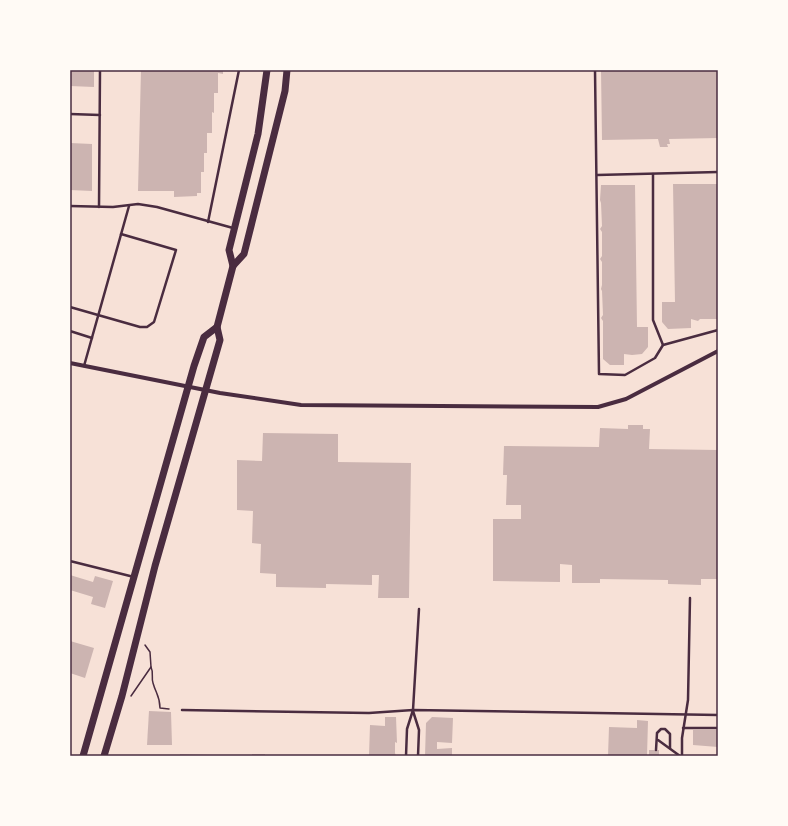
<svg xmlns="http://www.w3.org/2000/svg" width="788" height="826" font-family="'PT Sans',sans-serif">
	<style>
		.building { fill: #ccb4b1 }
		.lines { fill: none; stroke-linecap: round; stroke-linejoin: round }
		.path { stroke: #4a2c40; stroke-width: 1.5 }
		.service { stroke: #4a2c40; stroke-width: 2.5 }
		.minor { stroke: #4a2c40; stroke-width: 4 }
		.primary { stroke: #4a2c40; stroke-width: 7 }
		.neatline { fill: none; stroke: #4a2c40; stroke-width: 1.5 }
	</style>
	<rect width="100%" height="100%" fill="#f7e1d7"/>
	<!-- building -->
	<g class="building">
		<path d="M70,70H94V87L70,86Z"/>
		<path d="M141,70H223V74L218,73V93H214V113L212,112V133H207V153H204V172H201V193H197V196L174,197V191H138Z"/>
		<path d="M601,70H718V138L669,139L670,144H667L668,147H660L658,139L602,140Z"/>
		<path d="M70,143L92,144V191L70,190Z"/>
		<path d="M673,184H718V319H700L698,321L691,319V328L668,329L662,322V302H675Z"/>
		<path d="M601,185H635L637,327H648V347L642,354L632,355L624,354V365H610L603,359V321L601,318L603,315L602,291L601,289L602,285V262L600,259L602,256V232L600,229L602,226L601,203L600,200Z"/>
		<path d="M628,425H643V429H650L649,449L718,450V579H701V585L668,584V580L600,579V583H572V565L560,564V582L493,581V519H521V505H506L507,475H503L504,446L599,447L600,428L628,429Z"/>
		<path d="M263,433L338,434V462L411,463L409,598H378L379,575H372V585L326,584V588L276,587V574L260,573L261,544L252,543L253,511L237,510V460L262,461Z"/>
		<path d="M70,575L93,582L95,576L113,581L105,608L91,604L93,597L70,590Z"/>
		<path d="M70,641L94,648L85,678L70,673Z"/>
		<path d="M149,711L171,712L172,745H147Z"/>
		<path d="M385,717H396L397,743L395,742V753L396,756H369L370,725L385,726Z"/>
		<path d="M432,717L453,718L452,743L437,742V749L452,748V756H425L426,723Z"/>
		<path d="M637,720L648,721L647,756H608L609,727L637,728Z"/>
		<path d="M693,730H718V747L693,745Z"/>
		<rect x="649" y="750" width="10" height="6"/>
		<path d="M180,754L212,755V756H180Z"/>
		<rect x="252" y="754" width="13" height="2"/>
	</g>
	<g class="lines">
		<!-- path -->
		<g class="path">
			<path d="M151,667C154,673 151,678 153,683C156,694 160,696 160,708L169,709"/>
			<path d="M131,696L151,667L150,652L145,645"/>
		</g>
		<!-- service -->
		<g class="service">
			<path d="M595,70L599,374L625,375L655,358L663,345L718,330"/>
			<path d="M70,114L100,115"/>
			<path d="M653,174V320L663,345"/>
			<path d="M597,175L718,172"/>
			<path d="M70,206L113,207L138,204L157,207L233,228"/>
			<path d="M99,207L100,70"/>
			<path d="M208,222L239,70"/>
			<path d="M70,307L140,327H147L154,322L176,250L121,234"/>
			<path d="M70,331L92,338"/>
			<path d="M84,366L129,206"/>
			<path d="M70,561L134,577"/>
			<path d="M182,710L369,713L413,710L718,715"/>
			<path d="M413,711L419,730L418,756"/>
			<path d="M683,728H718"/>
			<path d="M658,740L680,756"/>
			<path d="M656,750L657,733L661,729H665L670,734V748"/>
			<path d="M406,756L407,729L413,710L419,609"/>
			<path d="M682,756V738L688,700L690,598"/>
		</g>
		<!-- minor -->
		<path class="minor" d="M70,363L220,393L301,405L598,407L626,399L718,351"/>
		<!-- primary -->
		<g class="primary">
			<path d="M233,266L229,250L258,134L267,70"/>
			<path d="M83,756L194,366L204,337L217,327"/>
			<path d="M104,756L122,696L155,566L220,340L217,327L233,266L244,254L285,91L287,70"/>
		</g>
	</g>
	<!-- border -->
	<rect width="788" height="826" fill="none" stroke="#fffaf5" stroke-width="142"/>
	<rect x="71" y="71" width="646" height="684" class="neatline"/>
</svg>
